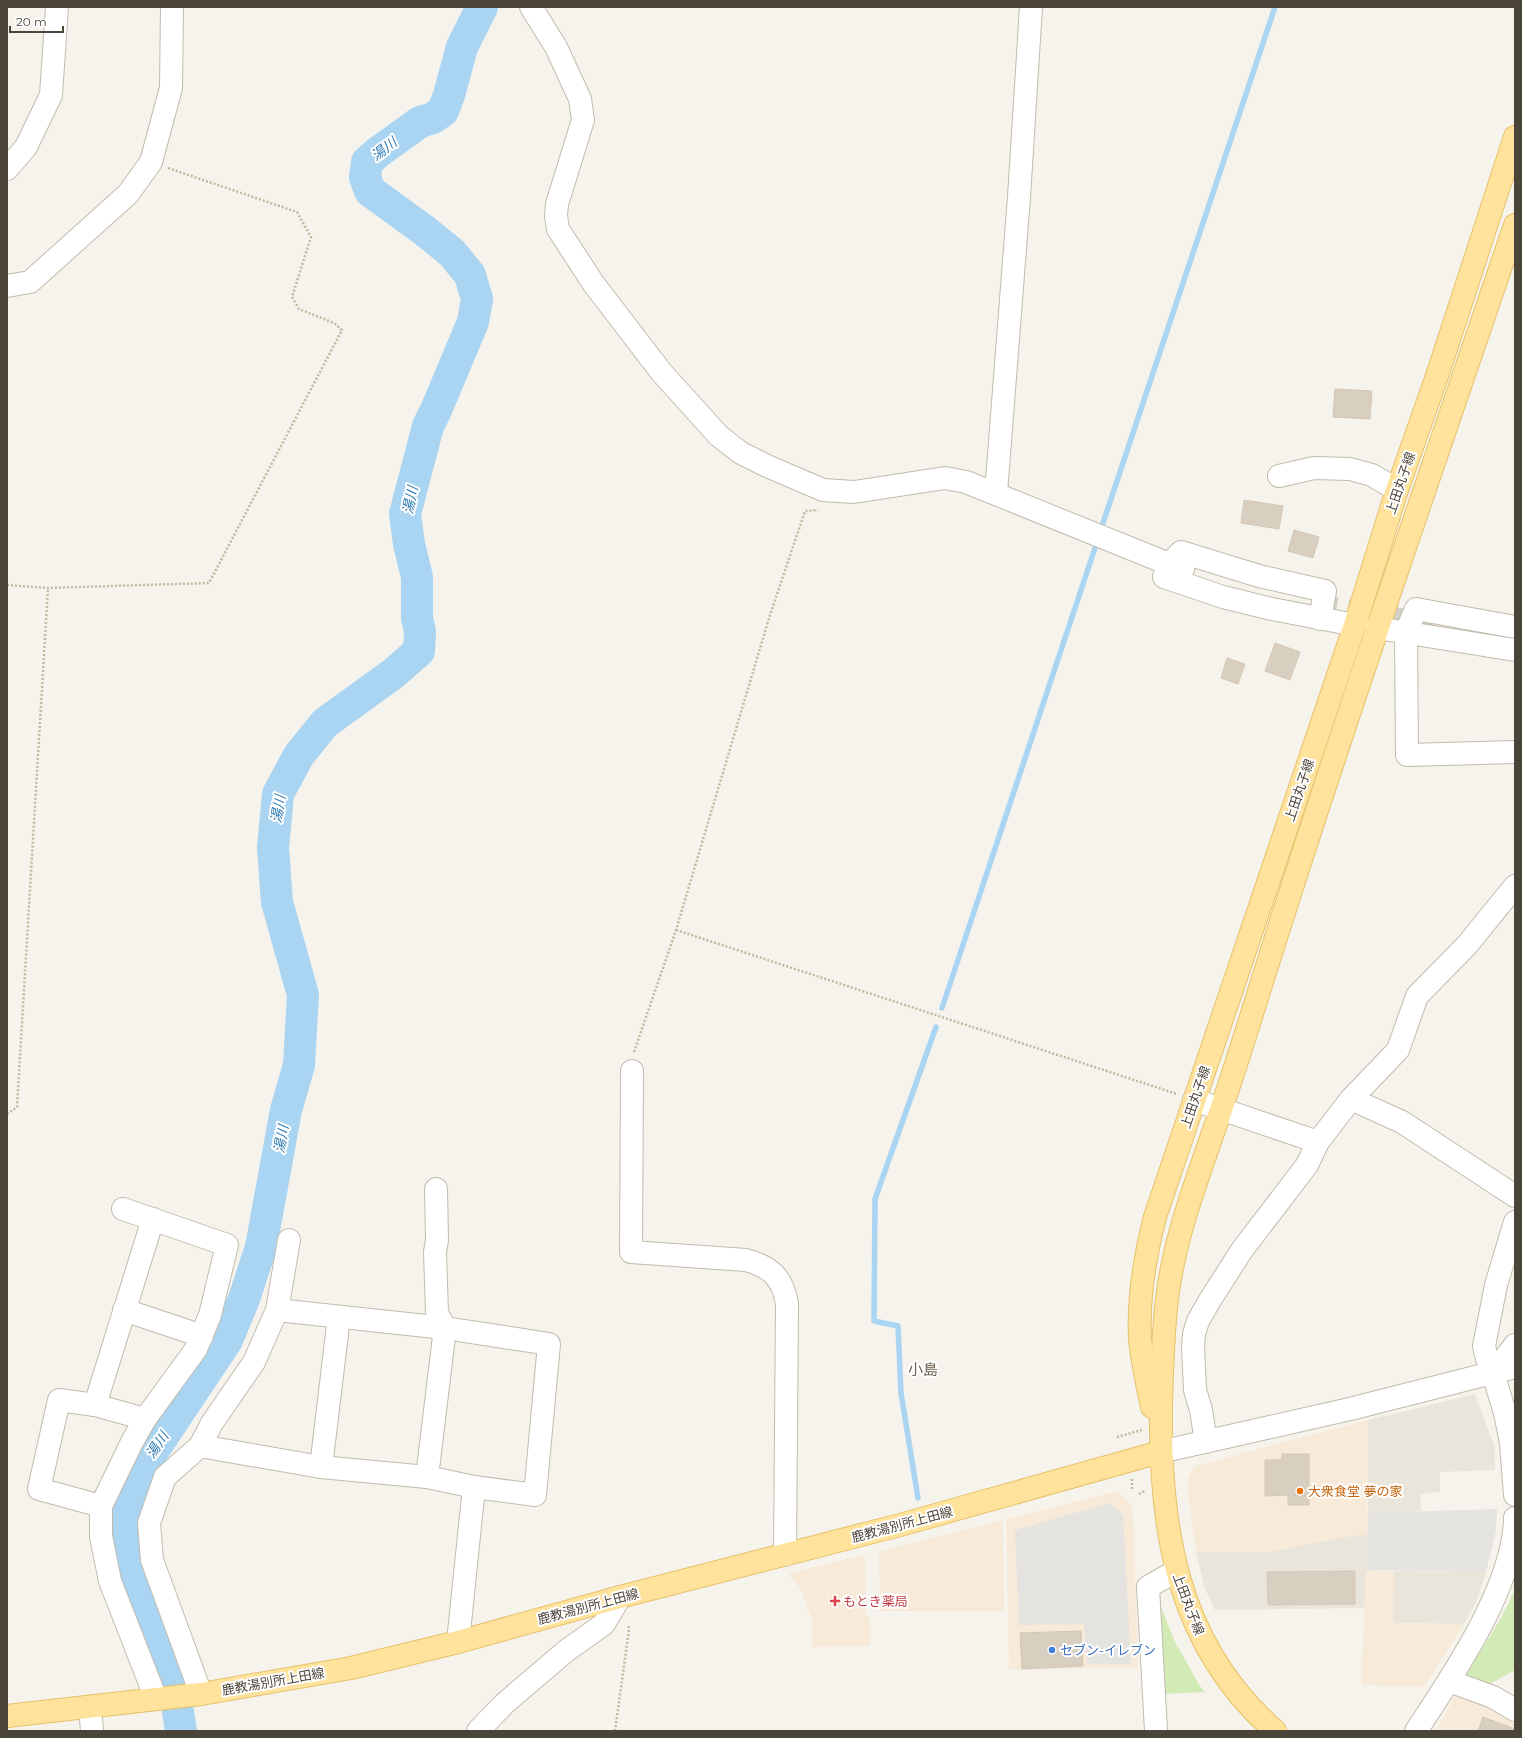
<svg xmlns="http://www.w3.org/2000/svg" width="1522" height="1738" font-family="Montserrat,'Noto Sans JP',sans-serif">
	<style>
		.residential { fill: #eae5da }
		.commercial { fill: #f7ead8 }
		.green { fill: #d2eab5 }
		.parking { fill: #e5e3e0 }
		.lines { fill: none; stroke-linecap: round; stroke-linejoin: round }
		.stream { stroke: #a9d4f2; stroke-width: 5.5 }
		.river { stroke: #a9d4f2; stroke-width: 32 }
		.building { fill: #d8cfc1; stroke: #d3c7b4 }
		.minor-tunnel { stroke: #d4d0c8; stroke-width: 22; stroke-dasharray: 22 11; stroke-linecap: butt }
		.minor-casing { stroke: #c2bbae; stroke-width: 24 }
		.major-casing { stroke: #e6c16a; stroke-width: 24 }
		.path { stroke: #c4b79f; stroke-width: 2.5; stroke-dasharray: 2 2; stroke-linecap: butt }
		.minor { stroke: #fff; stroke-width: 22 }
		.major { stroke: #ffe39c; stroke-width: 22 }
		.food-dot { fill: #e8710a; stroke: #fff; stroke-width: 1.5 }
		.health-dot { fill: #e0444e; stroke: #fff; stroke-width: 1.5 }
		.shop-dot { fill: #3f7fe0; stroke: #fff; stroke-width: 1.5 }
		.labels { text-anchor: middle; stroke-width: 4; stroke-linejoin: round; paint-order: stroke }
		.street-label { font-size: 13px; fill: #4b4439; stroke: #fff }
		.food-label { font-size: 13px; fill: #c56008; stroke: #fff; text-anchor: start }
		.health-label { font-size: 13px; fill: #be3a42; stroke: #fff; text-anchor: start }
		.shop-label { font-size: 13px; fill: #366cbe; stroke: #fff; text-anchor: start }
		.water-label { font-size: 14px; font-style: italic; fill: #2e7ab2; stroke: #fff }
		.quarter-label { font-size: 15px; fill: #6e6250; stroke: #fff }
	</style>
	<rect width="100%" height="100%" fill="#f6f3ec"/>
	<!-- residential -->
	<g class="residential">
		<path d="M1475,1394L1495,1448V1470L1440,1472V1492L1420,1494L1421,1511L1368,1513V1420Z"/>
		<path d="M1367,1534L1365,1608L1215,1610L1205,1589L1196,1552H1269L1338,1538Z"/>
		<path d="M1394,1571L1486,1572L1476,1603L1464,1624L1393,1623Z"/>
	</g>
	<!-- commercial -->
	<g class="commercial">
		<path d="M1368,1420L1367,1534L1338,1538L1269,1552H1196L1189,1501L1188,1478L1195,1466Z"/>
		<path d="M1117,1491L1133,1507L1138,1668L1009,1670L1006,1519Z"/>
		<path d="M1003,1520L1004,1611H880L879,1552Z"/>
		<path d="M865,1555L866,1615L870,1619V1646L812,1647V1619L799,1587L789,1573Z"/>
		<path d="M1366,1570L1394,1571L1393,1623L1464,1624L1424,1687L1361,1685Z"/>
		<path d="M1455,1696L1487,1703L1515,1718V1731H1436Z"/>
	</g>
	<!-- green -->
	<g class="green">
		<path d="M1515,1590V1670L1484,1687L1463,1680L1501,1618Z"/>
		<path d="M1157,1597L1175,1642L1200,1686L1205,1692L1162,1694Z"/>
	</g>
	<!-- parking -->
	<g class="parking">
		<path d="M1110,1503L1123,1515L1131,1664H1087L1084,1624L1019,1625L1015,1530Z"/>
		<path d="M1497,1509L1496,1531L1486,1572L1366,1570L1368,1513Z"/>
	</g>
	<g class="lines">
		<!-- stream -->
		<g class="stream">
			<path d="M1102,526L1275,7"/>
			<path d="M942,1008L1096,545"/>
			<path d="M918,1498L901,1393L898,1326L874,1321L875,1199L936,1027"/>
		</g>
		<!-- river -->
		<path class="river" d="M181,1731L174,1687L128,1568L125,1518L141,1469L227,1340L244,1299L261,1247L286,1110L299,1065L303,995L277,902L273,848L278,794L299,755L325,723L394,673L419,651L420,632L417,618V577L409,544L405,514L428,426L436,410L473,322L477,299L470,275L452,253L425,231L370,191L365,177L367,162L377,153L420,122L433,118L443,111L449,95L462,47L482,7"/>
	</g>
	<!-- building -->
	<g class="building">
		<path d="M1335,389L1372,391L1370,419L1333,417Z"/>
		<path d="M1244,500L1283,506L1279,529L1241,523Z"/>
		<path d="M1294,530L1319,537L1313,558L1288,551Z"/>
		<path d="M1275,643L1300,652L1290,680L1265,671Z"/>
		<path d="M1227,658L1245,664L1238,684L1221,678Z"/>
		<path d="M1282,1454H1309V1505H1288V1495L1265,1496V1460H1282Z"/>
		<path d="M1355,1571V1604L1268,1605L1267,1572Z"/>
		<path d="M1081,1631L1083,1666L1022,1669L1020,1633Z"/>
		<path d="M1483,1717L1515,1729V1731H1478Z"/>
	</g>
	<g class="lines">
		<!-- minor-tunnel -->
		<path class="minor-tunnel" d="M1315,604L1433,625"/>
		<!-- minor casing -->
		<g class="minor-casing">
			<g id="minor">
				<path d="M531,7L556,47L580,99L583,120L557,204L556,216L558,229L593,283L662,373L719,436L741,453L767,466L823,490L854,492L945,478L966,482L1169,564L1164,577L1223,597L1272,609L1355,625"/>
				<path d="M7,169L26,147L51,95L57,7"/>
				<path d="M7,286L30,282L128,194L151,162L171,88L172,7"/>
				<path d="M1279,476L1314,468L1350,469L1372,475L1397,490"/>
				<path d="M996,493L1019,197L1031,7"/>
				<path d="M1183,569L1169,564L1181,552L1259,576L1325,591L1320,619"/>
				<path d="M1515,627L1416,609L1406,632L1407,755L1515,752"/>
				<path d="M1377,628L1515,650"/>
				<path d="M632,1071L631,1252L746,1260C771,1267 783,1278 787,1304L785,1555"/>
				<path d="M1351,1099L1402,1122L1515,1196"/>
				<path d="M1194,1100L1318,1142"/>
				<path d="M123,1209L227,1245L210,1315L196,1349L145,1419L132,1442L101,1506V1536L110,1581L156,1699"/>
				<path d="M1515,1222L1496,1285L1484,1346L1487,1359L1493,1373L1505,1413L1511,1443L1515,1495"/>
				<path d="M124,1310L202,1336"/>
				<path d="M1493,1373L1515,1345"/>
				<path d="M95,1405L153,1219"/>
				<path d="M1206,1442L1201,1410L1195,1390L1193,1347L1194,1334L1198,1321L1210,1300L1242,1250L1307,1165L1318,1142L1351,1099L1398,1050L1417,996L1467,945L1515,886"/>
				<path d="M200,1446L321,1467L427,1477L474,1487L535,1495L549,1344L445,1328L277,1310"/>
				<path d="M1160,1452L1350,1409L1515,1367"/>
				<path d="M321,1467L339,1317"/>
				<path d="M427,1477L445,1328L437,1313L435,1252L437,1240L436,1189"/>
				<path d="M101,1506L39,1489L59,1400L95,1405L145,1419"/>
				<path d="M458,1642L474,1487"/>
				<path d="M1449,1681L1493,1697L1515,1710"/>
				<path d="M201,1694L152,1560L149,1523L165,1477L200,1446L212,1423L254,1362L277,1310L289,1240"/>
				<path d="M90,1707L92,1731"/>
				<path d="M478,1731L504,1704L566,1651L604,1624L620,1597"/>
				<path d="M1156,1731L1148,1587L1176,1571"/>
				<path d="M1416,1731C1453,1675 1514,1586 1515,1518"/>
			</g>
		</g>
		<!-- major casing -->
		<g class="major-casing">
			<g id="major">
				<path d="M1152,1407C1147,1384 1142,1361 1140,1338C1138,1297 1145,1256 1155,1217L1355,625L1397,490L1438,373L1515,137"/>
				<path d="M7,1716L201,1694L351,1668L458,1642L620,1597L900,1525L1160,1452"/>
				<path d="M1275,1731C1176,1645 1159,1527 1161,1403C1162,1368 1163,1333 1167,1299C1174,1240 1195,1185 1214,1130C1231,1082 1246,1033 1261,985C1341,730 1429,478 1515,225"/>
			</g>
		</g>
		<!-- path -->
		<g class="path">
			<path d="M7,585L48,588L209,583L342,330L334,323L299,309L292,297L311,237L297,212L168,168"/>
			<path d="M676,930L1177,1094"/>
			<path d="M634,1052L676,930L770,615L805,511L818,510"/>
			<path d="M7,1114L17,1107L48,588"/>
			<path d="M1117,1437L1142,1430"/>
			<path d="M1132,1479V1489"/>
			<path d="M1139,1494L1145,1491"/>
			<path d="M615,1731L629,1629L628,1624"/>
		</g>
		<!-- minor -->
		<use href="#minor" class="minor"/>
		<!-- major -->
		<use href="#major" class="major"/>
	</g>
	<!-- markers -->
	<circle class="food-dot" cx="1300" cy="1491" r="4"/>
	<path class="health-dot" d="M833 1595h4v4h4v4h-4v4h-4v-4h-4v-4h4z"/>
	<circle class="shop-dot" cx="1052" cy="1650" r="4"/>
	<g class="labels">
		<!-- street labels -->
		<g class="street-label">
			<text transform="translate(1400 483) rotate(-71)" y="5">上田丸子線</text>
			<text transform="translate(1299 790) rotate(-71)" y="5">上田丸子線</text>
			<text transform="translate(1195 1097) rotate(-71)" y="5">上田丸子線</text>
			<text transform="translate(902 1524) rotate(-15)" y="5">鹿教湯別所上田線</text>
			<text transform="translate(1189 1604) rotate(69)" y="5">上田丸子線</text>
			<text transform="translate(588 1606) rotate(-15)" y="5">鹿教湯別所上田線</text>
			<text transform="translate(273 1681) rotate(-10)" y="5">鹿教湯別所上田線</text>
		</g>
		<!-- food labels -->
		<g class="food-label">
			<text x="1308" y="1496">大衆食堂 夢の家</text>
		</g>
		<!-- health labels -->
		<g class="health-label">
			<text x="843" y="1606">もとき薬局</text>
		</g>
		<!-- shop labels -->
		<g class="shop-label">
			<text x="1060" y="1655">セブン-イレブン</text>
		</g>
		<!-- water labels -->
		<g class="water-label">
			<text transform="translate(384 149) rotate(-38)" y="5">湯川</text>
			<text transform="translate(410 500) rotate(-79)" y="5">湯川</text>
			<text transform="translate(278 809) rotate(-81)" y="5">湯川</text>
			<text transform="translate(281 1139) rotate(-80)" y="5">湯川</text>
			<text transform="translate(157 1445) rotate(-56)" y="5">湯川</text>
		</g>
		<!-- quarter labels -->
		<g class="quarter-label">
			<text x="923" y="1375">小島</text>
		</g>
	</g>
	<!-- border -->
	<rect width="1522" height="1738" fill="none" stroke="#4b4439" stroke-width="16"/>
	<!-- scale -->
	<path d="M10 26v6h53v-6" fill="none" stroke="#4b4439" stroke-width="2"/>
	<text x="16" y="26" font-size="12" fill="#4b4439" stroke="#ffffff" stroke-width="3" paint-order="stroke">20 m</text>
</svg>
